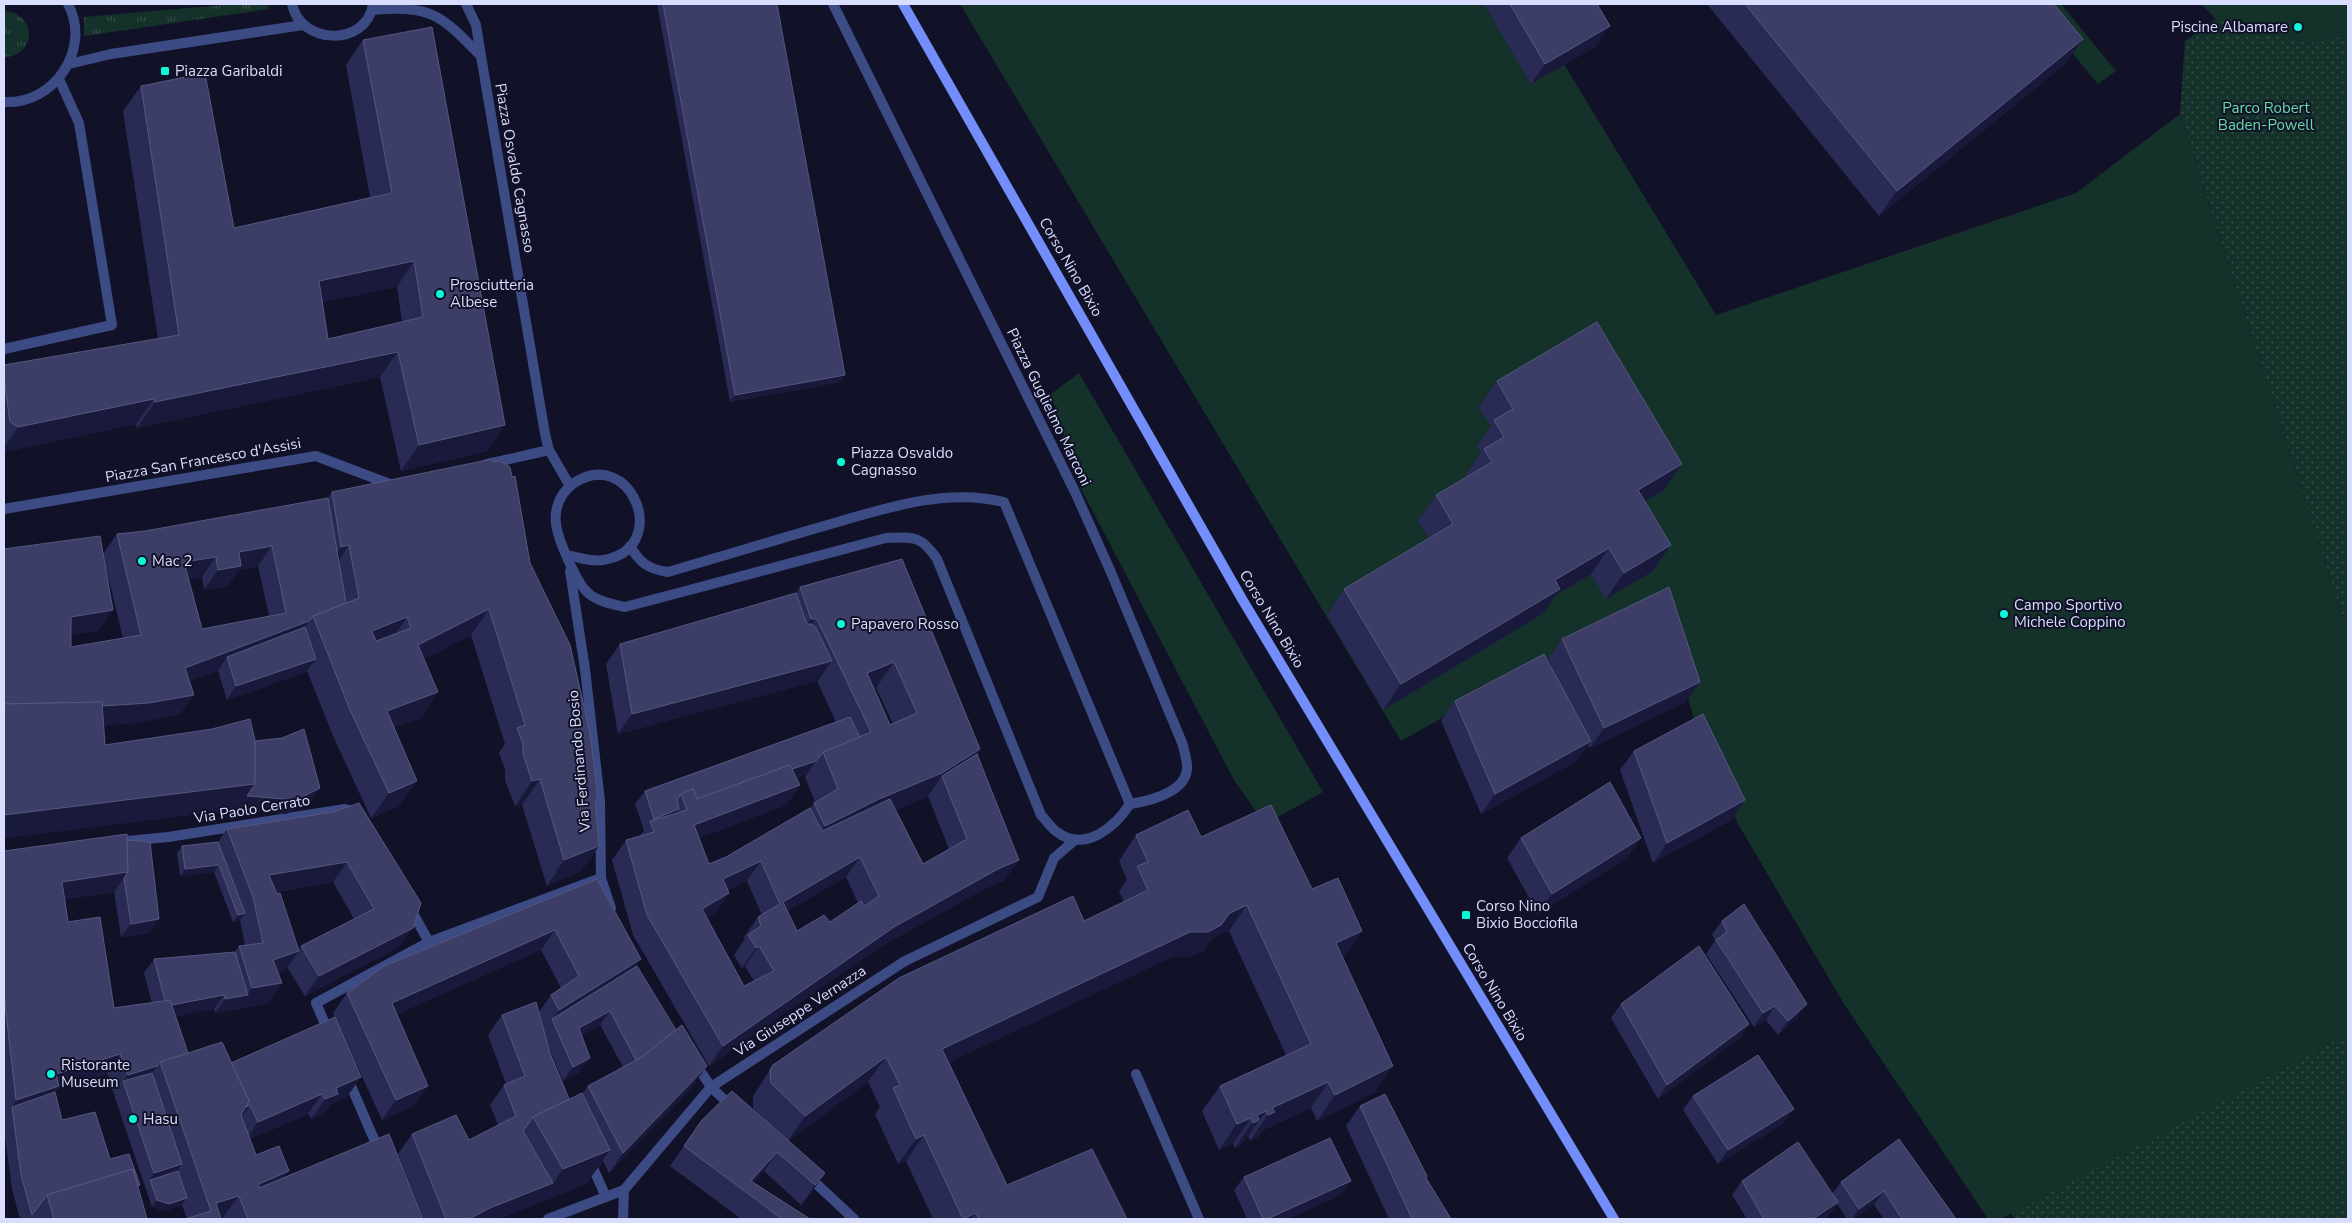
<svg xmlns="http://www.w3.org/2000/svg" width="2352" height="1223" font-family="'Nunito Sans',sans-serif">
	<style>
		.grass { fill: url(#grass-tufts) }
		.park { fill: url(#park-dots) }
		.garden { fill: #14312a }
		.lines { fill: none; stroke-linecap: round; stroke-linejoin: round }
		.lane { stroke: #3d4b85; stroke-width: 10 }
		.street { stroke: #3d4b85; stroke-width: 10 }
		.secondary { stroke: #738efb; stroke-width: 10 }
		.wall { fill: #2a2b55; fill-rule: evenodd }
		.shaded-wall { fill: #18193b }
		.building { fill: #3d3e67; stroke: #55577f; fill-rule: evenodd }
		.poi-dot { fill: #0bf8d9; stroke: #111228; stroke-width: 2 }
		.labels { text-anchor: middle; stroke-width: 4; stroke-linejoin: round; paint-order: stroke }
		.poi-label { font-size: 15px; fill: #d9ddfe; stroke: #111228; text-anchor: start }
		.park-label { font-size: 15px; fill: #66dda4; stroke: #111228 }
		.street-label { font-size: 15px; fill: #d9ddfe; stroke: #111228 }
	</style>
	<defs>
		<pattern id="grass-tufts" width="24" height="20" patternUnits="userSpaceOnUse" patternTransform="scale(1.25)"><rect width="24" height="20" fill="#14312a"/><path d="M3 7l-1-3M5 7V3M7 7l1-3M15 17l-1-3M17 17v-4M19 17l1-3" fill="none" stroke="#364e4a"/></pattern>
		<pattern id="park-dots" width="8" height="8" patternUnits="userSpaceOnUse" patternTransform="scale(1.25)"><rect width="8" height="8" fill="#14312a"/><path d="M2 2h.1M6 6h.1" fill="none" stroke="#364e4a" stroke-width="1.8" stroke-linecap="round"/></pattern>
	</defs>
	<rect width="100%" height="100%" fill="#111228"/>
	<!-- grass -->
	<g class="grass">
		<path d="M236,4H268L269,9L84,36V17Z"/>
		<path d="M8,11C38,18 35,56 4,57V12Z"/>
	</g>
	<!-- park -->
	<g class="park">
		<path d="M2216,19L2308,43L2348,35V633L2180,114L2185,41Z"/>
		<path d="M2348,1033V1219H2015L2010,1212Z"/>
	</g>
	<!-- garden -->
	<g class="garden">
		<path d="M960,4H1571L1564,64L1716,315L2076,193L2180,114L2348,633V1034L2001,1219H1988L1844,1004L1738,824L1696,727L1661,596L1401,741Z"/>
		<path d="M2031,4H2061L2116,71L2098,84Z"/>
		<path d="M2201,4H2348V35L2308,43L2216,19Z"/>
		<path d="M1079,373L1323,792L1265,824L1234,780L1080,487L1051,394Z"/>
	</g>
	<g class="lines">
		<!-- lane -->
		<g class="lane">
			<path d="M1136,1074L1199,1219"/>
			<path d="M589,1159L606,1197"/>
		</g>
		<!-- street -->
		<g class="street">
			<path d="M292,4C300,44 365,48 373,5"/>
			<path d="M372,10C432,5 441,15 481,56L476,25L466,4"/>
			<path d="M481,56L545,434L549,450L570,486"/>
			<path d="M69,64L111,54L303,25"/>
			<path d="M4,102C54,105 92,49 68,4"/>
			<path d="M4,349L112,325L79,123L59,79"/>
			<path d="M487,464L549,450"/>
			<path d="M4,509L316,456L395,486"/>
			<path d="M630,546C640,563 648,569 668,572C715,558 763,544 810,530C872,513 940,486 1004,502L1130,804C1148,801 1185,793 1187,769C1188,762 1184,752 1183,745L1110,570L1075,492L833,4"/>
			<path d="M567,555C580,558 595,563 608,559C671,544 630,446 574,483C561,492 554,508 556,523C557,538 576,581 587,592C596,601 612,604 625,607L886,538C913,537 921,535 937,559L1041,815C1046,820 1051,828 1057,832C1085,853 1115,827 1130,804"/>
			<path d="M570,571L585,669L600,801L601,878L611,908"/>
			<path d="M117,842L168,837L345,809L352,811"/>
			<path d="M410,908L429,942"/>
			<path d="M329,1033L316,1003L429,942L601,878"/>
			<path d="M695,1063L711,1087L732,1107"/>
			<path d="M348,1079L380,1153"/>
			<path d="M808,1176L854,1219"/>
			<path d="M548,1219L624,1190L711,1087L905,961L1038,897L1054,858L1075,840"/>
			<path d="M623,1219L624,1190"/>
		</g>
		<!-- secondary -->
		<path class="secondary" d="M903,4L1242,599L1614,1219"/>
	</g>
	<!-- wall -->
	<g class="wall">
		<path d="M657,4H777L840,382L730,402Z"/>
		<path d="M1484,4H1597L1596,46L1531,84Z"/>
		<path d="M1707,4H2054L2083,39L2065,64L1879,216Z"/>
		<path d="M363,40L505,425L487,451L401,471L380,377L137,428L136,424L4,452V365L158,339L123,111L141,86L234,228L370,197L346,65ZM397,287L402,322L328,339L322,302Z"/>
		<path d="M1497,381L1664,490L1644,501L1671,545L1653,571L1606,599L1591,574L1556,595L1542,614L1383,710L1327,615L1344,589L1429,539L1418,521L1436,495L1468,477L1466,474L1481,453L1477,446L1491,426L1479,407Z"/>
		<path d="M332,492L530,563L598,797L595,802L599,846L581,871L547,886L522,805L515,806L505,780V769L499,753L505,744L471,635L424,659L421,718L394,727L399,806L371,818L333,736L307,671L306,672L227,700L218,671L189,681L180,714L135,723L103,725L105,745L255,741L311,802L286,814L238,809L4,838V549L103,554L117,534L145,531L328,498ZM103,555L123,638L71,647V635L99,630ZM258,566L269,616L202,629L189,579L202,577L204,590L227,586L239,570Z"/>
		<path d="M902,559L980,749L977,755L1005,880L984,889L880,947L709,1066L633,935L612,860L626,840L640,836L644,830L635,804L645,791L836,722L817,681L618,734L606,664L620,644L796,593L800,587ZM876,688L893,724L890,725L874,689ZM807,774L805,777L815,802L810,808L726,857L709,864L699,838L786,805L800,785L796,778ZM928,796L949,849L923,864L896,810ZM846,877L858,903L830,922L797,931L787,911ZM747,881L762,915L758,917L744,937L745,939L734,955L742,968L745,966L754,981L744,986L707,918L715,913L729,893L728,890Z"/>
		<path d="M1562,639L1686,702L1590,748L1588,745L1577,761L1481,814L1441,721L1455,701L1556,676L1548,659Z"/>
		<path d="M1634,751L1745,800L1731,820L1653,863L1620,770Z"/>
		<path d="M333,812L399,947L305,996L287,967L285,971L278,973L282,983L268,1003L215,1013L214,1009L176,1016L188,1053L231,1063L335,1018L333,1013L347,993L597,879L693,1086L609,1173L603,1161L586,1184L539,1203L498,1219H424L398,1154L412,1134L469,1140L498,1125L490,1105L504,1085L506,1084L488,1035L502,1015L539,1012L551,995L561,988L541,950L397,1014L414,1106L382,1120L345,1039L347,1097L330,1105L324,1114L311,1119L308,1114L250,1139L256,1155L286,1177L423,1219H185H187L182,1205L164,1211L152,1207L107,1074L56,1090L55,1092L62,1120L110,1159L140,1185L138,1187L147,1219H20L12,1189L4,1130V851L127,840L159,919L149,933L121,937L114,892L65,899L68,922L114,1008L152,1003L144,973L154,959L235,952L239,946L245,945L240,920L233,922L214,872L180,876L177,853L182,846L218,842L227,829ZM333,882L354,919L301,946L299,950L276,892ZM600,1025L623,1067L588,1086L583,1093L569,1099L550,1053L548,1045L563,1081L580,1072L582,1035Z"/>
		<path d="M1136,835L1201,837L1312,889L1362,931L1344,956L1342,957L1375,1092L1317,1121L1311,1108L1263,1130L1257,1138L1250,1141L1248,1136L1247,1137L1241,1145L1235,1148L1233,1144L1219,1150L1202,1111L1220,1086L1286,1055L1229,931L1212,938L1203,951L1190,957H1172L949,1062L1007,1185L1127,1219H933L906,1161L898,1164L875,1114L880,1107L868,1082L788,1141L825,1173L811,1193L801,1205L764,1171L753,1183L810,1219H741L670,1166L702,1120L768,1123L753,1108V1096L773,1065L1124,902L1119,891L1127,880L1119,861Z"/>
		<path d="M1521,838H1641L1627,858L1538,914L1507,858Z"/>
		<path d="M1722,921L1798,1017L1778,1035L1766,1020L1754,1027L1706,954L1715,941L1712,934Z"/>
		<path d="M1621,1004L1749,1024L1739,1038L1658,1099L1611,1018Z"/>
		<path d="M1693,1096L1784,1123L1718,1164L1683,1110Z"/>
		<path d="M1360,1106L1426,1178L1451,1219H1389L1346,1126Z"/>
		<path d="M1899,1139L1956,1219H1884L1874,1205L1854,1219H1847L1837,1204L1828,1216L1824,1219H1747L1732,1195L1742,1181L1832,1194L1841,1182Z"/>
		<path d="M1244,1177L1341,1195L1287,1219H1247L1234,1190Z"/>
	</g>
	<!-- shaded-wall -->
	<g class="shaded-wall">
		<path d="M1610,26L1596,46L1531,84L1545,64Z"/>
		<path d="M2083,39L2065,64L1879,216L1897,191Z"/>
		<path d="M414,261L397,287L301,306L319,281Z"/>
		<path d="M398,352L380,377L137,428L155,402Z"/>
		<path d="M845,375L840,382L730,402L735,395Z"/>
		<path d="M154,399L136,424L4,452V447L18,427Z"/>
		<path d="M505,425L487,451L401,471L419,445Z"/>
		<path d="M1682,464L1664,490L1620,516L1638,490Z"/>
		<path d="M349,545L332,571L323,572L341,547Z"/>
		<path d="M1671,545L1653,571L1606,599L1624,573Z"/>
		<path d="M272,546L258,566L239,570L227,586L204,590L218,570L239,552Z"/>
		<path d="M1609,548L1591,574L1556,595L1542,614L1383,710L1401,684L1555,580Z"/>
		<path d="M216,557L202,577L170,582L184,562Z"/>
		<path d="M489,609L471,635L401,671L418,645Z"/>
		<path d="M113,610L99,630L57,637L71,617Z"/>
		<path d="M407,617L390,643L354,657L372,631Z"/>
		<path d="M811,619H816L798,644H793Z"/>
		<path d="M309,621L295,641L227,657L218,671L171,688L185,668Z"/>
		<path d="M316,659L306,672L227,700L236,686Z"/>
		<path d="M832,661L818,681L618,734L632,714Z"/>
		<path d="M894,662L876,688L854,696L867,673Z"/>
		<path d="M1700,682L1686,702L1590,748L1604,728Z"/>
		<path d="M438,692L421,718L369,736L387,711Z"/>
		<path d="M194,695L180,714L135,723L56,729L4,708Z"/>
		<path d="M1591,741L1577,761L1481,814L1495,794Z"/>
		<path d="M980,749L963,774L942,776L928,796L925,798L861,825L808,851L825,826Z"/>
		<path d="M816,761L807,774L683,819L692,805Z"/>
		<path d="M540,779L522,805L515,806L532,781Z"/>
		<path d="M417,781L399,806L371,818L389,793Z"/>
		<path d="M255,784L320,788L311,802L286,814L238,809L4,838V815Z"/>
		<path d="M800,785L786,805L680,845L694,825Z"/>
		<path d="M1745,800L1731,820L1653,863L1667,843Z"/>
		<path d="M679,809L670,823H651L654,819Z"/>
		<path d="M1641,838L1627,858L1538,914L1552,894Z"/>
		<path d="M599,846L581,871L547,886L564,860Z"/>
		<path d="M860,857L846,877L769,922L783,902Z"/>
		<path d="M1019,860L1005,880L984,889L880,947L709,1066L723,1046L894,927L998,869Z"/>
		<path d="M761,861L747,881L709,899L723,879Z"/>
		<path d="M347,862L333,882L255,895L269,875Z"/>
		<path d="M219,865L214,872L180,876L185,869Z"/>
		<path d="M128,872L114,892L48,902L62,882Z"/>
		<path d="M729,893L715,913L688,929L702,909Z"/>
		<path d="M1247,905L1229,931L1212,938L1203,951L1190,957H1172L924,1074L942,1049Z"/>
		<path d="M245,913L240,920L233,922L238,915Z"/>
		<path d="M159,919L149,933L121,937L131,924Z"/>
		<path d="M413,928L399,947L305,996L319,976Z"/>
		<path d="M555,930L541,950L378,1023L392,1003Z"/>
		<path d="M1362,931L1344,956L1318,968L1336,943Z"/>
		<path d="M759,946L745,966L742,968L756,948Z"/>
		<path d="M299,951L285,971L259,980L273,960Z"/>
		<path d="M641,959L627,979L552,1020L559,1010Z"/>
		<path d="M282,983L268,1003L238,1008L252,988Z"/>
		<path d="M224,995L214,1009L156,1020L166,1006Z"/>
		<path d="M248,995L238,1008L215,1013L225,999Z"/>
		<path d="M1807,1004L1798,1017L1778,1035L1788,1021Z"/>
		<path d="M1775,1006L1766,1020L1754,1027L1763,1013Z"/>
		<path d="M610,1011L600,1025L570,1042L579,1028Z"/>
		<path d="M1749,1024L1739,1038L1658,1099L1667,1085Z"/>
		<path d="M120,1054L107,1074L56,1090L45,1106L12,1107L16,1100L56,1074Z"/>
		<path d="M886,1057L868,1082L787,1142L805,1116Z"/>
		<path d="M590,1058L580,1072L563,1081L573,1067Z"/>
		<path d="M157,1066L143,1086L123,1081L128,1075Z"/>
		<path d="M707,1066L693,1086L609,1173L623,1153Z"/>
		<path d="M1393,1066L1375,1092L1317,1121L1335,1095Z"/>
		<path d="M361,1077L347,1097L330,1105L324,1114L311,1119L325,1099L336,1088Z"/>
		<path d="M1328,1082L1311,1108L1263,1130L1257,1138L1250,1141L1272,1108Z"/>
		<path d="M428,1086L414,1106L382,1120L396,1100Z"/>
		<path d="M322,1094L308,1114L244,1142L258,1122Z"/>
		<path d="M250,1105L236,1125L245,1107Z"/>
		<path d="M1794,1109L1784,1123L1718,1164L1728,1150Z"/>
		<path d="M1266,1111L1248,1136L1247,1137L1241,1145L1235,1148L1257,1115Z"/>
		<path d="M1251,1118L1233,1144L1219,1150L1237,1124Z"/>
		<path d="M924,1135L906,1161L898,1164L916,1139Z"/>
		<path d="M610,1150L586,1184L539,1203L498,1219H469L490,1208L553,1183L563,1169Z"/>
		<path d="M777,1152L764,1171L745,1192L751,1181Z"/>
		<path d="M182,1164L173,1178L150,1180L154,1173Z"/>
		<path d="M289,1171L272,1197L244,1208L259,1184Z"/>
		<path d="M825,1173L811,1193L801,1205L815,1185Z"/>
		<path d="M1351,1181L1341,1195L1287,1219H1267Z"/>
		<path d="M1884,1191L1874,1205L1854,1219H1852L1859,1209Z"/>
		<path d="M239,1196L222,1219H205L216,1203Z"/>
		<path d="M187,1198L182,1205L164,1211L152,1207L157,1200Z"/>
		<path d="M1838,1202L1828,1216L1824,1219H1813Z"/>
		<path d="M976,1213L971,1219H962Z"/>
	</g>
	<!-- building -->
	<g class="building">
		<path d="M663,4H777L845,375L735,395Z"/>
		<path d="M1510,4H1597L1610,26L1545,64Z"/>
		<path d="M1745,4H2054L2083,39L1897,191Z"/>
		<path d="M432,27L505,425L419,445L398,352L155,402L154,399L18,427L10,422L4,379V365L179,335L141,86L205,73L234,228L392,193L363,40ZM414,261L423,317L328,339L319,281Z"/>
		<path d="M1597,322L1682,464L1638,490L1671,545L1624,573L1609,548L1555,580L1560,589L1401,684L1344,589L1453,524L1436,495L1492,462L1484,449L1504,437L1494,420L1513,409L1497,381Z"/>
		<path d="M492,459L493,462L500,461L510,467L512,477L515,476L530,563L570,645L590,733L598,797L595,800L599,846L564,860L540,779L532,781L523,754V744L517,728L525,725L489,609L418,645L438,692L387,711L417,781L389,793L350,710L313,616L359,598L349,545L341,547L332,492ZM407,617L411,628L376,641L372,631Z"/>
		<path d="M328,498L346,603L313,616L309,621L185,668L194,695L149,703L102,706V702L4,704V705V549L100,536L113,610L71,617V647L141,635L117,534L145,531ZM272,546L286,613L202,629L184,562L216,557L218,570L241,566L239,552Z"/>
		<path d="M902,559L980,749L942,773L879,799L825,826L814,803L838,789L823,752L871,732L819,623L816,619H811L800,587ZM894,662L917,713L890,725L867,673Z"/>
		<path d="M1669,587L1700,682L1604,728L1562,639Z"/>
		<path d="M796,593L807,624H812L816,628L832,661L632,714L620,644Z"/>
		<path d="M305,627L316,659L236,686L227,657Z"/>
		<path d="M1544,654L1591,741L1495,794L1455,701Z"/>
		<path d="M102,702L105,745L212,729L250,719L255,740V784L4,815V704Z"/>
		<path d="M1703,714L1745,800L1667,843L1634,751Z"/>
		<path d="M850,717L860,737L823,752L816,761L792,769L790,765L697,799L693,789L681,794L677,800L679,809L654,819L645,791Z"/>
		<path d="M304,729L320,788L296,800L247,796L255,784V741L282,738Z"/>
		<path d="M977,754L1019,860L998,869L894,927L723,1046L647,915L626,840L654,832L650,821L687,810L681,794L693,789L697,799L790,765L800,785L694,825L709,864L726,857L810,808L822,831L890,799L923,864L967,839L942,776ZM860,857L879,896L865,906L861,901L830,922L824,915L797,931L783,902ZM761,861L780,904L758,917L761,926L748,935L756,948L759,946L774,971L744,986L702,909L729,893L723,879Z"/>
		<path d="M1610,782L1641,838L1552,894L1521,838Z"/>
		<path d="M359,803L421,903L413,928L319,976L301,946L374,909L347,862L269,875L277,894L280,893L299,951L273,960L282,983L252,988L239,946L263,943L253,897L227,829L333,812Z"/>
		<path d="M1271,805L1312,889L1338,878L1362,931L1336,943L1393,1066L1335,1095L1328,1082L1272,1108L1275,1112L1268,1115L1266,1111L1257,1115L1259,1120L1253,1123L1251,1118L1237,1124L1220,1086L1311,1044L1247,905L1230,913L1221,925L1208,932H1190L942,1049L1007,1185L1092,1149L1127,1219H979L976,1213L963,1219L924,1135L916,1139L893,1088L900,1085L886,1057L805,1116L771,1083L770,1070L773,1065L899,978L1073,896L1084,921L1148,890L1137,866L1148,862L1136,835L1188,810L1201,837Z"/>
		<path d="M127,834L128,872L62,882L68,922L100,917L114,1008L170,1000L188,1053L160,1062L157,1066L128,1075L120,1054L56,1074L59,1086L16,1100L4,995V851Z"/>
		<path d="M127,840L150,842L159,919L131,924L124,878L128,872Z"/>
		<path d="M218,842L245,913L238,915L219,865L185,869L182,846Z"/>
		<path d="M597,879L641,959L559,1010L551,995L579,976L555,930L392,1003L428,1086L396,1100L347,993L384,966Z"/>
		<path d="M1744,904L1807,1004L1788,1021L1775,1006L1763,1013L1716,940L1727,932L1722,921Z"/>
		<path d="M1699,946L1749,1024L1667,1085L1621,1004Z"/>
		<path d="M235,952L248,995L225,999L224,995L172,1005L170,1000L165,1001L154,959Z"/>
		<path d="M637,966L676,1030L642,1057L636,1060L610,1011L579,1028L590,1058L573,1067L552,1019Z"/>
		<path d="M536,1002L550,1053L569,1099L533,1117L523,1131L553,1183L490,1208L469,1219H446L412,1134L456,1115L469,1140L516,1116L504,1085L525,1076L502,1015Z"/>
		<path d="M335,1017L361,1077L336,1088L338,1094L325,1099L322,1094L258,1122L250,1105L246,1107L249,1101L231,1063Z"/>
		<path d="M682,1025L707,1066L623,1153L588,1086L642,1057Z"/>
		<path d="M222,1042L249,1101L241,1115L256,1155L279,1146L289,1171L259,1184V1188L389,1134L423,1219H248L239,1196L216,1203L221,1219H185L211,1211L160,1062Z"/>
		<path d="M1758,1055L1794,1109L1728,1150L1693,1096Z"/>
		<path d="M152,1073L182,1164L154,1173L123,1081Z"/>
		<path d="M732,1091L825,1173L815,1185L777,1152L751,1181L810,1219H782L684,1146L702,1120Z"/>
		<path d="M55,1092L62,1120L95,1112L110,1159L129,1154L140,1185H137L133,1169L47,1195L32,1215L21,1175L12,1107Z"/>
		<path d="M582,1093L610,1150L563,1169L533,1117Z"/>
		<path d="M1385,1094L1427,1176L1426,1178L1451,1219H1412L1360,1106Z"/>
		<path d="M1330,1138L1351,1181L1267,1219H1263L1244,1177Z"/>
		<path d="M1899,1139L1956,1219H1902L1884,1191L1859,1209L1841,1182Z"/>
		<path d="M1798,1142L1838,1202L1813,1219H1764L1742,1181Z"/>
		<path d="M133,1169L147,1219H54L47,1195Z"/>
		<path d="M178,1171L187,1198L169,1204L157,1200L150,1180Z"/>
		<path d="M848,1215L853,1219H843Z"/>
	</g>
	<!-- markers -->
	<g class="poi-dot">
		<circle cx="2298" cy="27" r="5"/>
		<rect x="160" y="66" width="10" height="10" rx="2.5"/>
		<circle cx="440" cy="294" r="5"/>
		<circle cx="841" cy="462" r="5"/>
		<circle cx="142" cy="561" r="5"/>
		<circle cx="2004" cy="614" r="5"/>
		<circle cx="841" cy="624" r="5"/>
		<rect x="1461" y="910" width="10" height="10" rx="2.5"/>
		<circle cx="51" cy="1074" r="5"/>
		<circle cx="133" cy="1119" r="5"/>
	</g>
	<g class="labels">
		<!-- poi labels -->
		<g class="poi-label">
			<text x="2288" y="32" text-anchor="end">Piscine Albamare</text>
			<text x="175" y="76">Piazza Garibaldi</text>
			<text x="450" y="290">Prosciutteria<tspan x="450" dy="17">Albese</tspan></text>
			<text x="851" y="458">Piazza Osvaldo<tspan x="851" dy="17">Cagnasso</tspan></text>
			<text x="152" y="566">Mac 2</text>
			<text x="2014" y="610">Campo Sportivo<tspan x="2014" dy="17">Michele Coppino</tspan></text>
			<text x="851" y="629">Papavero Rosso</text>
			<text x="1476" y="911">Corso Nino<tspan x="1476" dy="17">Bixio Bocciofila</tspan></text>
			<text x="61" y="1070">Ristorante<tspan x="61" dy="17">Museum</tspan></text>
			<text x="143" y="1124">Hasu</text>
		</g>
		<!-- park labels -->
		<g class="park-label">
			<text x="2266" y="113">Parco Robert<tspan x="2266" dy="17">Baden-Powell</tspan></text>
		</g>
		<!-- street labels -->
		<g class="street-label">
			<text transform="translate(515 168) rotate(80)" y="5">Piazza Osvaldo Cagnasso</text>
			<text transform="translate(1071 267) rotate(60)" y="5">Corso Nino Bixio</text>
			<text transform="translate(1049 407) rotate(64)" y="5">Piazza Guglielmo Marconi</text>
			<text transform="translate(203 460) rotate(-10)" y="5">Piazza San Francesco d'Assisi</text>
			<text transform="translate(1272 619) rotate(59)" y="5">Corso Nino Bixio</text>
			<text transform="translate(579 761) rotate(-95)" y="5">Via Ferdinando Bosio</text>
			<text transform="translate(252 809) rotate(-9)" y="5">Via Paolo Cerrato</text>
			<text transform="translate(1495 992) rotate(59)" y="5">Corso Nino Bixio</text>
			<text transform="translate(800 1011) rotate(-33)" y="5">Via Giuseppe Vernazza</text>
		</g>
	</g>
	<!-- border -->
	<rect width="2352" height="1223" fill="none" stroke="#d9ddfe" stroke-width="10"/>
</svg>
